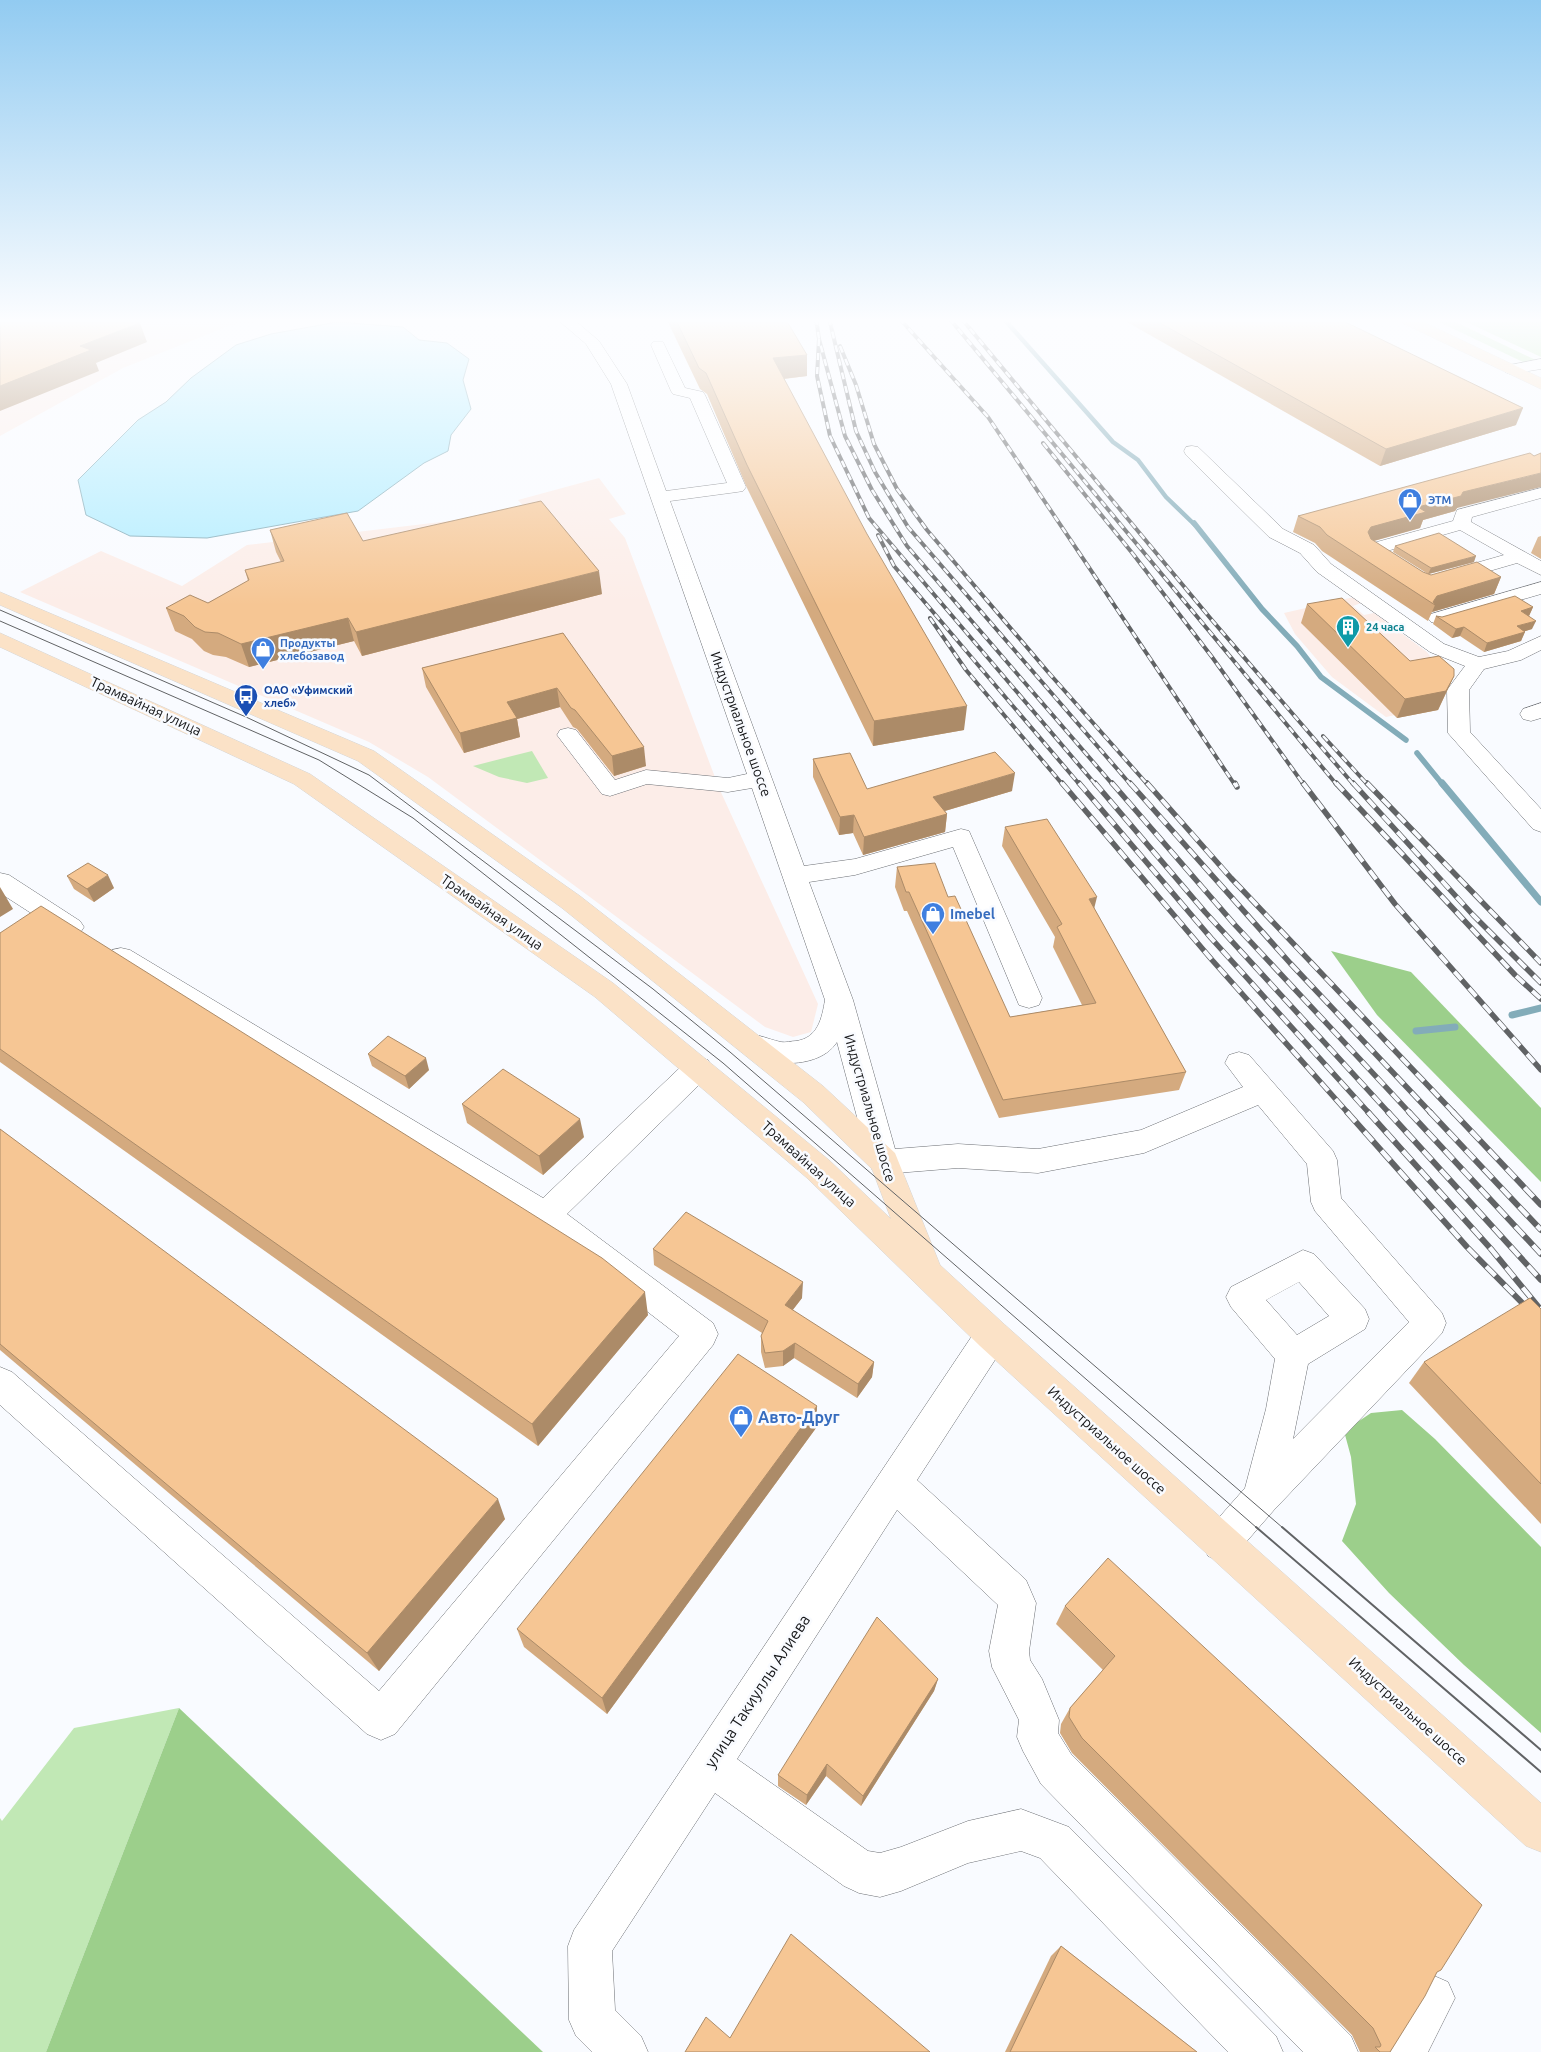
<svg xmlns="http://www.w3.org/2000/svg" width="1541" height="2052" font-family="Ubuntu,sans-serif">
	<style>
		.commercial { fill: #fcede8 }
		.green { fill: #c1e8b5 }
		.forest { fill: #9ccf8b }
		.water { fill: #b2edff; stroke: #83acb9 }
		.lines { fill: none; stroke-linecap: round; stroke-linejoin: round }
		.stream-far2 { stroke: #83acb9; stroke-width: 4.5 }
		.stream-far1 { stroke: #83acb9; stroke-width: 5.5 }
		.stream { stroke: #83acb9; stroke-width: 7 }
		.minor-casing { stroke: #6c6f74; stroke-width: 1 }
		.major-casing { stroke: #d5d5d5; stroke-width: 1 }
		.minor { fill: #fff; fill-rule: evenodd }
		.major { fill: #fbe2c7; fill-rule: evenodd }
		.tram-far1 { stroke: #616365; stroke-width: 1 }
		.tram { stroke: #616365; stroke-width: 2 }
		.rail-far2-casing { stroke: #616365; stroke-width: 4 }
		.rail-far1-casing { stroke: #616365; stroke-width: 5.5 }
		.rail-casing { stroke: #616365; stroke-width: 6 }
		.rail-far2 { stroke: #f9fbff; stroke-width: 2.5; stroke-dasharray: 7; stroke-linecap: butt }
		.rail-far1 { stroke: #f9fbff; stroke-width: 4; stroke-dasharray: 11; stroke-linecap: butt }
		.rail { stroke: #f9fbff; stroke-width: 4.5; stroke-dasharray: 13; stroke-linecap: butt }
		.wall { fill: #d4aa7f }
		.shaded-wall { fill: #ac8b68 }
		.building { fill: #f6c694; stroke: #ac8b68 }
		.labels { text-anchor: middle; stroke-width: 5; stroke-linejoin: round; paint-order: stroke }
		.far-shop-label { font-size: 11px; font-weight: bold; fill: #366cbe; stroke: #f9fbff; text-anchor: start }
		.far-culture-label { font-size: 11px; font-weight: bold; fill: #0d838f; stroke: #f9fbff; text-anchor: start }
		.far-transit-label { font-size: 11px; font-weight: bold; fill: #164399; stroke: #f9fbff; text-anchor: start }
		.street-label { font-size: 14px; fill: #141517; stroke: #f9fbff }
		.shop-label { font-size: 14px; font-weight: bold; fill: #366cbe; stroke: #f9fbff; text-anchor: start }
		.near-shop-label { font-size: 16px; font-weight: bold; fill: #366cbe; stroke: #f9fbff; text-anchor: start }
		.near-street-label { font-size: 16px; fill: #141517; stroke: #f9fbff }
	</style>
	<rect width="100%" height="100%" fill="#f9fbff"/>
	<!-- commercial -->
	<g class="commercial">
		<path d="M0,318H286L231,325L123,368L0,436Z"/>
		<path d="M599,478L626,514L609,519L625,538L719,788L818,1004L811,1032L793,1037L765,1027L428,777L369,742L20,592L101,551L182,586L247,545L491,516L525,508L518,500Z"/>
		<path d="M1354,597L1361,603L1353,606L1364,615L1374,613L1427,652L1451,685L1420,688L1438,706L1386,717L1332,677L1295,634L1284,613Z"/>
	</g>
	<!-- green -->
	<g class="green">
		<path d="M1447,318L1540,362L1528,363L1523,362L1437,321Z"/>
		<path d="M1458,318H1502L1510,321L1524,318H1541V357Z"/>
		<path d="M532,751L548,778L527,783L499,777L473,766Z"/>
		<path d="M179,1708L46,2052H0V1818L2,1821L74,1728Z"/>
	</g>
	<!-- forest -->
	<g class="forest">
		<path d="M1331,951L1411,972L1541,1108V1182L1377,1015Z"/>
		<path d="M1402,1410L1435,1439L1541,1547V1733L1464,1665L1389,1593L1342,1541L1356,1504L1351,1457L1344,1431L1371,1413Z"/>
		<path d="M179,1708L543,2052H46Z"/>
	</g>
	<!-- water -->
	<path class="water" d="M337,322L403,327L419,340L447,343L469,359L463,380L471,409L451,435L448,451L424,463L358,511L207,538L130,536L86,515L78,480L138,420L166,402L191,378L236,345L271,334Z"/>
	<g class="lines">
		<!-- stream-far2 -->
		<path class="stream-far2" d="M1003,318L1113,442L1138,460L1166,497L1195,525"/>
		<!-- stream-far1 -->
		<g class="stream-far1">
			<path d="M1194,523L1262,609L1297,646L1321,677L1406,740"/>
			<path d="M1417,753L1443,785"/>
		</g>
		<!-- stream -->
		<g class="stream">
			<path d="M1442,783L1541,902"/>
			<path d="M1512,1015L1541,1008"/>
			<path d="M1416,1031L1455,1027"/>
		</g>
		<!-- minor casing -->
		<g class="minor-casing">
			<g id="minor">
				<path d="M556,318H572L599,341L627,384L666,491L727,483L690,398L673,394L671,391L651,345L653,342H663L685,388L703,392L705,395L746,487L743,491L737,492L670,501L804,866L855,859L961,829L969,831L1042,998L1039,1005L1029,1008L1019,1005L953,847L855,875L809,882L853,1000L895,1149L958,1144L1038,1149L1141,1130L1243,1087L1225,1063L1229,1055L1239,1052L1249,1055L1333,1151L1337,1160L1341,1198L1442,1313L1446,1323L1442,1333L1274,1510L1234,1556L1221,1562L1208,1556L1202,1543L1208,1530L1245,1488L1266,1409L1275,1359L1231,1307L1226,1297L1231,1287L1303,1250L1314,1254L1365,1309L1369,1319L1365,1329L1308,1364L1293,1439L1409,1322L1315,1211L1311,1202L1307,1164L1258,1105L1144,1153L1038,1173L958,1168L884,1174L873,1171L869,1162L837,1042C826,1059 803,1064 784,1063C770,1063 753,1055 739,1050L735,1043L739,1036C754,1031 766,1039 781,1042C786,1043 791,1041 796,1041C818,1038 822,1018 825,1000L752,788L728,792L647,784L610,796L602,794L557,735L560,730L568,728L576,730L615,780L646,770L728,778L747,774L611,384L586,344ZM1299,1282L1329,1316L1297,1335L1266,1300Z"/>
				<path d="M1541,359V369L1510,374L1505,372L1502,369L1505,366Z"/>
				<path d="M1192,446L1198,447L1283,529L1314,545L1331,564L1444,644L1479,657L1508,651L1541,636V650L1521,660L1484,669L1469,690L1470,732L1541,809V832L1533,829L1448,733L1447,690L1465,666L1430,652L1317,572L1300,553L1269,537L1186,455L1184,451L1186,447Z"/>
				<path d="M1541,488V498L1472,517L1471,522L1541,561V575L1517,563L1448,583L1441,581L1438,577L1441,573L1504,555L1460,530L1373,555L1366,553L1364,549L1366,545L1453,521L1457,510Z"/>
				<path d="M1541,582V594L1438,624L1431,622L1428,618L1431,614Z"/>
				<path d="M1541,703V718L1531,721L1523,719L1520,714L1523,709Z"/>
				<path d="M0,873L9,875L80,921L84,927L80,933L71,936L62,933L0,893Z"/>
				<path d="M121,948L130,950L543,1198L688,1060L698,1057L708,1060L712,1068L708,1076L567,1214L713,1323L718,1334L713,1345L395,1734L381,1740L367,1734L0,1405V1367L12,1372L379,1691L679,1336L534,1224L112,964L108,957L112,950Z"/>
				<path d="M992,1320L1004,1324L1009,1335L1004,1346L917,1480L1026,1580L1036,1603L1029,1651L1030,1660L1042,1679L1059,1720L1058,1733L1071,1754L1351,2036L1358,2052H1303L1041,1784L1023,1751L1017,1737L1019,1720L992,1667L989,1651L998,1605L897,1510L737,1759L868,1851L880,1853L901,1847L968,1821L1021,1809L1069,1827L1276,2036L1283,2052H1228L1040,1858L1021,1851L968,1863L901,1891L880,1897L859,1893L844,1886L715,1793L612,1951L615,2010L641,2036L648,2052H592L576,2036L569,2020L568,1946L574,1930L980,1324Z"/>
				<path d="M1432,1975L1448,1982L1455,1998L1428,2052H1380L1416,1982Z"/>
			</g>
		</g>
		<!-- major casing -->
		<g class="major-casing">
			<g id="major">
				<path d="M1396,318H1415L1541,378V389L1398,321Z"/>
				<path d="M0,592L374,751L580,896L823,1086L895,1153L940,1265L1004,1324L1541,1803V1852L1526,1846L980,1346L807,1178L595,997L294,784L0,647V633L310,774L613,983L829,1160L891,1219L872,1169L803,1102L562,908L358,761L0,605Z"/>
			</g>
		</g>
		<!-- minor -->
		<use href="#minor" class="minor"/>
		<!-- major -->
		<use href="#major" class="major"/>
		<!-- tram-far1 -->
		<g class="tram-far1">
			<path d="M0,610L246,717L369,775L653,989L730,1052L1283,1528"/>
			<path d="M0,621L319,760L413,818L723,1063L1257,1528"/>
		</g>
		<!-- tram -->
		<g class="tram">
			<path d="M1256,1527L1541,1772"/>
			<path d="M1282,1527L1541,1750"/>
		</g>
		<!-- rail-far2 casing -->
		<g class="rail-far2-casing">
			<g id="rail-far2">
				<path d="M816,318L819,339L845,436L872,490L907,546L1113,785"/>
				<path d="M829,318L856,431L875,472L908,527L1131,785"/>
				<path d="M899,318L988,417L1235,785"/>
				<path d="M949,318L1337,785"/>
				<path d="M961,318L1211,619L1354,785"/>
				<path d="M819,339L817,376L830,436L869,518L1096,785"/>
				<path d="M840,346L856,385L874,444L897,489L927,530L1048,672L1148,785"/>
				<path d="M1043,443L1133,554L1212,657L1304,785"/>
				<path d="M878,535L894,566L1080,785"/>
				<path d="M930,618L966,670L1063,785"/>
				<path d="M1323,736L1368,785"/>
			</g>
		</g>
		<!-- rail-far1 casing -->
		<g class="rail-far1-casing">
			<g id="rail-far1">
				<path d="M1062,783L1212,960L1348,1113"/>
				<path d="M1079,783L1211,938L1369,1113"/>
				<path d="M1095,783L1205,912L1389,1113"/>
				<path d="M1112,783L1235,925L1410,1113"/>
				<path d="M1130,783L1290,963L1431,1113"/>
				<path d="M1147,783L1231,878L1454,1113"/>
				<path d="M1235,783L1237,787"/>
				<path d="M1303,783L1395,904L1541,1070"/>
				<path d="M1336,783L1515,975L1541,999"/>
				<path d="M1353,783L1473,915L1541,983"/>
				<path d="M1367,783L1541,963"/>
			</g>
		</g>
		<!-- rail casing -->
		<g class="rail-casing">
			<g id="rail">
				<path d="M1347,1112L1467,1247L1541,1322"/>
				<path d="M1368,1112L1491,1249L1541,1310"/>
				<path d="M1388,1112L1541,1280"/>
				<path d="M1409,1112L1541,1254"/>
				<path d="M1430,1112L1541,1230"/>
				<path d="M1453,1112L1541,1205"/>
			</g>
		</g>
		<!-- rail-far2 -->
		<use href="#rail-far2" class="rail-far2"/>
		<!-- rail-far1 -->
		<use href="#rail-far1" class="rail-far1"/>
		<!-- rail -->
		<use href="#rail" class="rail"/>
	</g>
	<!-- wall -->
	<g class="wall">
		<path d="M666,318H785L807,355V376L784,379L964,730L873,746L747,488L707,394L700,389Z"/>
		<path d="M1120,318H1337L1516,425L1380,466Z"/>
		<path d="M1534,456L1457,508L1455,511L1423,520L1420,528L1374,541L1423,572L1428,574L1393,552L1395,546L1474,562L1429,574L1431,575L1501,577L1494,594L1432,612L1428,621L1322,551L1315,543L1293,532L1298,516Z"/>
		<path d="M270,530L363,541L602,594L362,656L354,641L249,667L226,657L213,655L204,651L192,639L175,631L166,608L208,603L248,581L245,570L281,562L276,552Z"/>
		<path d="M1541,536V559L1531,553L1538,537Z"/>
		<path d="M1307,604L1410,661L1454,676L1438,710L1397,718L1301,623Z"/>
		<path d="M1533,607L1529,616L1532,629L1525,631L1521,641L1484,652L1460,636L1452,638L1433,624L1436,616L1442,617Z"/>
		<path d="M563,633L646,766L614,776L577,729L573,727L560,707L517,719L520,737L464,753L426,687L422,668Z"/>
		<path d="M813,759L867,789L1012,791L945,811L947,814L945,832L863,855L853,833L839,835L813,777Z"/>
		<path d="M1005,827L1094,908L1186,1072L1179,1090L999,1118L907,911H904L895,887L897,867L948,897L1010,1017L1082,1005L1053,947L1055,937L1002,846Z"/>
		<path d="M67,876L114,888L94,902L74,889Z"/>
		<path d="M0,933L648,1315L538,1446L0,1062Z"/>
		<path d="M368,1054L429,1070L409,1089L372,1066Z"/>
		<path d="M462,1104L584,1137L543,1175L467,1123Z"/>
		<path d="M0,1129L505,1519L379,1671L0,1350Z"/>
		<path d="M653,1249L802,1298L792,1311L874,1362L872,1377L857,1398L794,1358L783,1366L765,1368L761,1352V1336L762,1333L654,1265Z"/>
		<path d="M1541,1309V1524L1409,1383L1424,1362Z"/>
		<path d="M817,1406L816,1428L607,1714L524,1647L517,1629Z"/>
		<path d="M1065,1606L1437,1972L1390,2052H1360L1352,2035L1072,1753L1060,1733L1061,1724L1070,1708L1103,1670L1056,1624Z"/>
		<path d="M938,1679L934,1691L861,1806L826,1776L806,1805L778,1786V1775Z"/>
		<path d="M1061,1946L1197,2052H1005L1051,1956Z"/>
	</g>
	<!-- shaded-wall -->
	<g class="shaded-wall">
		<path d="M140,323L147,342L96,363L99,371L0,411V386L80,346Z"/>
		<path d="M807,355V376L773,380V358Z"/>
		<path d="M1523,408L1516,425L1380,466L1386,449Z"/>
		<path d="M1541,473V487L1457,508L1455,511L1423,520L1420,528L1366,543L1368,532L1371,527L1418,507L1463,492Z"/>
		<path d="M1476,556L1474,562L1428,574L1431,568Z"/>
		<path d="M599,571L602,594L362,656L356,632Z"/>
		<path d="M1501,577L1494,594L1432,612L1435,605L1433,602L1437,596Z"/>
		<path d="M1533,607L1529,616L1521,611Z"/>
		<path d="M348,618L354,641L249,667L241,644Z"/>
		<path d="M1536,621L1532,629L1513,635L1517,626Z"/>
		<path d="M1464,627L1460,636L1452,638L1456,629Z"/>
		<path d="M1525,632L1521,641L1484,652L1487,643Z"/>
		<path d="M1454,676L1438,710L1397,718L1405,699Z"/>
		<path d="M557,688L560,707L517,719L520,737L464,753L460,733L507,702Z"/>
		<path d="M967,706L964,730L873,746L874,721Z"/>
		<path d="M644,747L646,766L614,776L612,756Z"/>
		<path d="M1015,773L1012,791L931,815L933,797Z"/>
		<path d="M947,814L945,832L863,855L864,837Z"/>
		<path d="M854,815L853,833L839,835L840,817Z"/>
		<path d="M108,875L114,888L94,902L87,889Z"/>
		<path d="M0,887L13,909L0,917Z"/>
		<path d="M1097,897L1092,917L1089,899Z"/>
		<path d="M426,1058L429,1070L409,1089L405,1076Z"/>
		<path d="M580,1119L584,1137L543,1175L539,1156Z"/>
		<path d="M803,1282L802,1298L784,1321L785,1305Z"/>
		<path d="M645,1292L648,1315L538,1446L532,1424Z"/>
		<path d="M795,1343L794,1358L783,1366V1351Z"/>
		<path d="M874,1362L872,1377L857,1398L858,1384Z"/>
		<path d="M817,1406L816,1428L607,1714L602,1698Z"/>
		<path d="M498,1499L505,1519L379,1671L367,1653Z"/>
		<path d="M938,1679L934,1691L861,1806L863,1796Z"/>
		<path d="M827,1764L826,1776L806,1805L807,1795Z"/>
	</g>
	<!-- building -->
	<g class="building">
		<path d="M0,318H127L140,323L80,346L91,350L0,386Z"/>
		<path d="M675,318H785L807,355L773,358L867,534L967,706L874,721L747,465L706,373L699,368Z"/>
		<path d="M1151,318H1337L1523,408L1386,449Z"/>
		<path d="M1530,453L1534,456L1541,453V473L1463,492L1461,496L1418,507L1426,512L1371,527L1368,532L1371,539L1423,572L1431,575L1477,562L1501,577L1437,596L1433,602L1435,605L1327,535L1320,527L1298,516Z"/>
		<path d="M541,501L599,571L356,632L348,618L241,644L218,633L205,632L195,627L184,616L166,608L190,595L208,603L249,580L245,570L284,561L270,530L347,513L363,541Z"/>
		<path d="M1439,533L1476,556L1431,568L1395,546Z"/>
		<path d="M1515,596L1533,607L1521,611L1536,621L1517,626L1525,632L1487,643L1464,627L1456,629L1436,616L1442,617Z"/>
		<path d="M1342,598L1410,661L1439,656L1454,669V676L1446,691L1405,699L1307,604Z"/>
		<path d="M563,633L644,747L612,756L575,710L571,708L557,688L507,702L517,718L460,733L422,668Z"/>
		<path d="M995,752L1015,773L933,797L947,814L864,837L854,815L840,817L813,759L850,753L867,789Z"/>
		<path d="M1047,819L1097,897L1089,899L1186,1072L1003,1100L909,892H906L897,867L935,863L948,897L955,896L1010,1017L1096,1003L1057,927L1062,924L1005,827Z"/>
		<path d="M88,863L108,875L87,889L67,876Z"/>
		<path d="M41,906L602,1258L645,1292L532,1424L0,1049V933Z"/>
		<path d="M388,1036L426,1058L405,1076L368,1054Z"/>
		<path d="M503,1069L580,1119L539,1156L462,1104Z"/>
		<path d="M0,1129L498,1499L367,1653L0,1344Z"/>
		<path d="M686,1212L803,1282L785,1305L874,1362L858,1384L795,1343L783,1351L765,1353L761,1336L768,1321L653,1249Z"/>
		<path d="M1530,1298L1541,1309V1484L1424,1362Z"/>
		<path d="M738,1354L817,1406L602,1698L517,1629Z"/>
		<path d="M1108,1558L1482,1905L1441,1970L1437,1972L1425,1996L1390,2052H1380L1375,2047H1380L1381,2045L1373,2028L1082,1738L1069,1717L1070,1708L1115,1656L1065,1606Z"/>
		<path d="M877,1617L938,1679L863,1796L827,1764L807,1795L778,1775Z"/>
		<path d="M791,1934L930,2052H685L706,2017L730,2038Z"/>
		<path d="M1061,1946L1197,2052H1010Z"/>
	</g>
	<!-- sky -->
	<linearGradient id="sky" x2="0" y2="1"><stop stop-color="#92cbf1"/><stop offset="0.53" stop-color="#fcfdff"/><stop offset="1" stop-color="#fcfdff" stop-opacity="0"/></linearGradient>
	<rect width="1541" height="605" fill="url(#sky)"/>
	<!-- icons -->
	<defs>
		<g id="shop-pin" transform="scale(1.25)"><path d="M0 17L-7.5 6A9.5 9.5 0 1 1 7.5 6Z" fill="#3f7fe0" stroke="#f9fbff"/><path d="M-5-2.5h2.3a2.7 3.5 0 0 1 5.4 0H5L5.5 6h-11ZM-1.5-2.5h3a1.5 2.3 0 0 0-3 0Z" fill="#fff"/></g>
		<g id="building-pin" transform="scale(1.25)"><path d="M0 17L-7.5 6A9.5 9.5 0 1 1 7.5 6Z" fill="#0f9aa8" stroke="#f9fbff"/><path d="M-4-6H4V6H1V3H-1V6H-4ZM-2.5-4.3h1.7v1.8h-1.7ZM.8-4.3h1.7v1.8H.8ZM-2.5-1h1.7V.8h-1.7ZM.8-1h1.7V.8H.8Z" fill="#fff"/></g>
		<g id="bus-pin" transform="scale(1.25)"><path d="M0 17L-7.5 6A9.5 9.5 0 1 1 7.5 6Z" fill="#1a4fb4" stroke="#f9fbff"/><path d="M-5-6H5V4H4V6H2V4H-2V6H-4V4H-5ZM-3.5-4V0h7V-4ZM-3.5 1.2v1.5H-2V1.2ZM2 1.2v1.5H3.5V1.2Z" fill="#fff"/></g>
	</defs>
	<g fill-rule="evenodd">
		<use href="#shop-pin" x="1410" y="500"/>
		<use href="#building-pin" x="1348" y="627"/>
		<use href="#shop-pin" x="263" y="649"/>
		<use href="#bus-pin" x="246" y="696"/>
		<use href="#shop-pin" x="933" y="914"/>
		<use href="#shop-pin" x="741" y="1417"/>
	</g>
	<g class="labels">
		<!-- far-shop labels -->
		<g class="far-shop-label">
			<text x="1428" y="504">ЭТМ</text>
			<text x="280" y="647">Продукты<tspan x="280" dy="13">хлебозавод</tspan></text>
		</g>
		<!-- far-culture labels -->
		<g class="far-culture-label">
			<text x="1366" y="631">24 часа</text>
		</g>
		<!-- far-transit labels -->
		<g class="far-transit-label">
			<text x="264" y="694">ОАО «Уфимский<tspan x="264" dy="13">хлеб»</tspan></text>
		</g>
		<!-- street labels -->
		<g class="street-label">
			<text transform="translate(146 706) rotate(25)" y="5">Трамвайная улица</text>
			<text transform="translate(741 724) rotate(70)" y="5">Индустриальное шоссе</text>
			<text transform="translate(492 912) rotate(35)" y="5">Трамвайная улица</text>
			<text transform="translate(870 1108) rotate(74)" y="5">Индустриальное шоссе</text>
			<text transform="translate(809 1164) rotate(42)" y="5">Трамвайная улица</text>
			<text transform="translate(1107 1440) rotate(42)" y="5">Индустриальное шоссе</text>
			<text transform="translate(1408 1711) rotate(42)" y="5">Индустриальное шоссе</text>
		</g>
		<!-- shop labels -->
		<g class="shop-label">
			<text x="950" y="919">Imebel</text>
		</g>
		<!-- near-shop labels -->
		<g class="near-shop-label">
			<text x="758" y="1423">Авто-Друг</text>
		</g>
		<!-- near-street labels -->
		<g class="near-street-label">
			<text transform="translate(757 1691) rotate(-57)" y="6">улица Такиуллы Алиева</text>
		</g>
	</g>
</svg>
